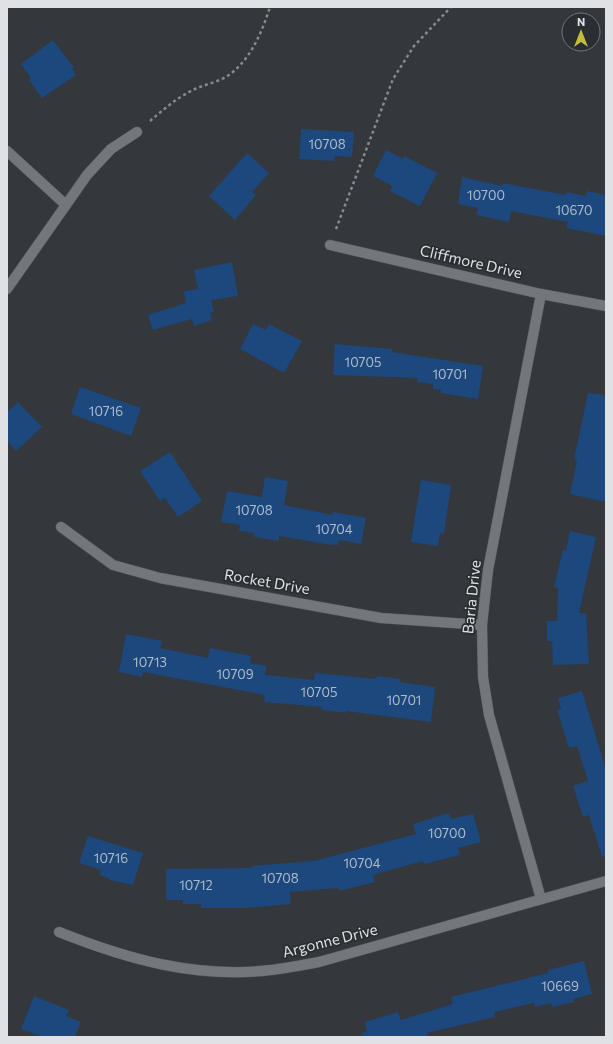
<svg xmlns="http://www.w3.org/2000/svg" width="613" height="1044" font-family="Commissioner,sans-serif">
	<style>
		.building { fill: #1c487d }
		.lines { fill: none; stroke-linecap: round; stroke-linejoin: round }
		.street-casing { stroke: #535558; stroke-width: 11 }
		.path { stroke: #878a8d; stroke-width: 2.5; stroke-dasharray: 3 3; stroke-linecap: butt }
		.street { stroke: #73767a; stroke-width: 10 }
		.labels { text-anchor: middle; stroke-width: 3.5; stroke-linejoin: round; paint-order: stroke }
		.number-label { font-size: 13px; fill: #aebbca }
		.street-label { font-size: 15px; fill: #dfe1e4; stroke: #2a2d31 }
	</style>
	<rect width="100%" height="100%" fill="#34373b"/>
	<!-- building -->
	<g class="building">
		<path d="M53,40L74,68L72,69L76,75L42,98L29,80L31,78L21,64Z"/>
		<path d="M301,129L354,132L352,157L334,156V161L299,159Z"/>
		<path d="M386,150L403,159L404,156L437,173L420,206L390,191L393,186L373,176Z"/>
		<path d="M247,153L269,173L252,192L256,195L235,220L209,196Z"/>
		<path d="M462,177L502,186L503,183L566,195L567,192L586,196L587,191L606,195V236L566,228L568,222L511,211L509,222L476,215L478,208L458,204Z"/>
		<path d="M232,262L238,296L211,300L214,312L210,313L212,320L194,326L192,319L153,330L148,315L186,303L184,291L198,289L194,270Z"/>
		<path d="M253,324L266,330L269,324L302,341L284,373L240,349Z"/>
		<path d="M335,344L393,349L392,352L483,366L478,399L441,393V390L433,389V384L417,382L418,378L333,375Z"/>
		<path d="M80,387L141,408L131,436L71,414Z"/>
		<path d="M588,393L606,395V502L570,494L577,460L574,459Z"/>
		<path d="M18,402L42,427L16,451L7,441V412Z"/>
		<path d="M170,452L202,501L178,517L165,498L160,501L140,471Z"/>
		<path d="M265,477L288,481L284,505L332,515L333,512L366,518L361,544L339,540L338,545L325,544L279,536V541L254,537V533L239,531L240,525L221,522L227,491L262,497Z"/>
		<path d="M421,480L451,485L444,534L440,533L438,546L411,542Z"/>
		<path d="M570,531L596,537L579,613H586L589,664L553,665L552,641H547V621H557L558,588L554,587L563,550H566Z"/>
		<path d="M126,634L162,641L160,648L208,658L210,648L251,656L250,663L266,666L265,675L314,680L315,673L376,679L377,676L400,679V682L435,687L431,722L346,711V713L322,710V707L264,702L265,695L143,672L142,677L119,672Z"/>
		<path d="M582,691L606,770V856L602,857L589,815L583,817L573,786L588,781L577,746L569,748L557,710L561,709L558,698Z"/>
		<path d="M449,813L451,819L473,814L481,842L458,848L460,855L424,864L423,861L373,875L375,882L339,891L338,888L290,892L291,904L245,908H201V904H183V900H166V869L252,868V866L314,861L416,834L413,824Z"/>
		<path d="M88,836L143,853L133,885L110,880V879L100,875L101,870L79,863Z"/>
		<path d="M584,961L592,994L573,999L574,1002L552,1007L551,1003L535,1007L534,1003L494,1012L495,1017L427,1033L428,1037H362V1033L367,1031L365,1022L398,1012L401,1020L453,1004L451,997L548,973V970Z"/>
		<path d="M34,996L69,1010L66,1016L81,1022L75,1037H43L21,1029Z"/>
	</g>
	<g class="lines">
		<!-- street casing -->
		<g class="street-casing">
			<g id="street">
				<path d="M7,151L66,205"/>
				<path d="M330,245L541,294L606,306"/>
				<path d="M7,289L87,175L111,149L137,132"/>
				<path d="M541,294L488,570L482,625L483,677L489,715L541,899"/>
				<path d="M61,527L113,565L160,578L381,618L482,625"/>
				<path d="M59,932C127,959 196,979 271,970C287,968 303,965 319,962L606,881"/>
			</g>
		</g>
		<!-- path -->
		<g class="path">
			<path d="M150,121C164,109 178,97 195,89C206,84 219,82 229,75C251,59 262,32 270,7"/>
			<path d="M336,229L393,79L414,46L451,7"/>
		</g>
		<!-- street -->
		<use href="#street" class="street"/>
	</g>
	<g class="labels">
		<!-- number labels -->
		<g class="number-label">
			<text x="327" y="149">10708</text>
			<text x="486" y="200">10700</text>
			<text x="574" y="215">10670</text>
			<text x="363" y="367">10705</text>
			<text x="450" y="379">10701</text>
			<text x="106" y="416">10716</text>
			<text x="254" y="515">10708</text>
			<text x="334" y="534">10704</text>
			<text x="150" y="667">10713</text>
			<text x="235" y="679">10709</text>
			<text x="319" y="697">10705</text>
			<text x="404" y="705">10701</text>
			<text x="447" y="838">10700</text>
			<text x="111" y="863">10716</text>
			<text x="362" y="868">10704</text>
			<text x="280" y="883">10708</text>
			<text x="196" y="890">10712</text>
			<text x="560" y="991">10669</text>
		</g>
		<!-- street labels -->
		<g class="street-label">
			<text transform="translate(471 262) rotate(13)" y="5">Cliffmore Drive</text>
			<text transform="translate(267 582) rotate(10)" y="5">Rocket Drive</text>
			<text transform="translate(472 597) rotate(-84)" y="5">Baria Drive</text>
			<text transform="translate(330 941) rotate(-14)" y="5">Argonne Drive</text>
		</g>
	</g>
	<!-- border -->
	<rect width="613" height="1044" fill="none" stroke="#dfe1e4" stroke-width="16"/>
	<!-- north arrow -->
	<g transform="translate(581 32)"><circle r="19" fill="#2a2d31" stroke="#727579"/>
	<path d="M0-3L7 15L0 10L-7 15Z" fill="#c4bc3e"/>
	<text y="-6" font-size="11" font-weight="bold" text-anchor="middle" fill="#dfe1e4">N</text>
	</g>
</svg>
